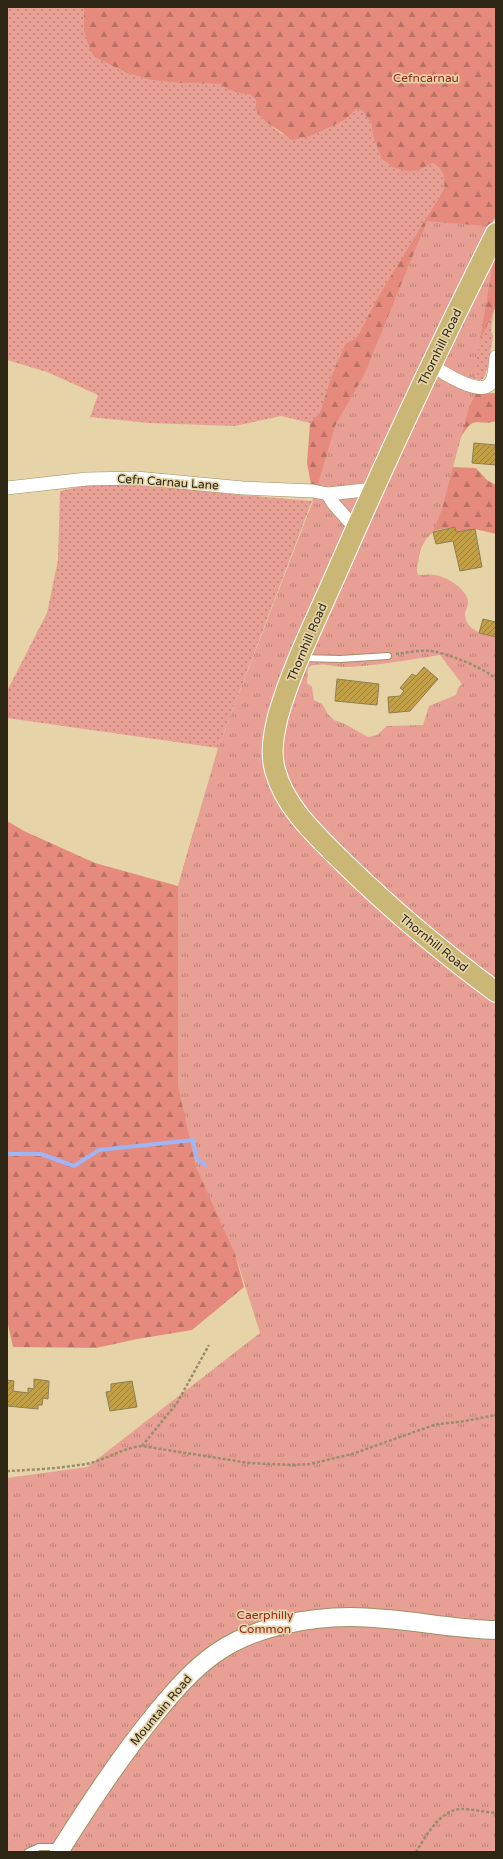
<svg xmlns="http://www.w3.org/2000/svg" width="503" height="1859" font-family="'Varela Round',sans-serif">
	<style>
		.grass { fill: url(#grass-dots) }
		.forest { fill: url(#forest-firs) }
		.park { fill: url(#park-tufts); fill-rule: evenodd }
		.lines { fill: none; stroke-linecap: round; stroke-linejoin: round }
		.stream { stroke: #a0b6f4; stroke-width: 4 }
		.building { fill: url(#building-hatch); stroke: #8e7e54 }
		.service-casing { stroke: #a08f65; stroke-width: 8 }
		.minor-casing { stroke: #a08f65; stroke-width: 14 }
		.secondary-casing { stroke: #a08f65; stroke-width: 20 }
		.primary-casing { stroke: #fff; stroke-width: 22 }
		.path { stroke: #9a8d6c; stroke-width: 2.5; stroke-dasharray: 3 2; stroke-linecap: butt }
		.service { stroke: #fff; stroke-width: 6 }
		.minor { stroke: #fff; stroke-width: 13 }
		.secondary { stroke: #fff; stroke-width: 18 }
		.primary { stroke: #cab675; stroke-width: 20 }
		.labels { text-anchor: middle; stroke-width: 3.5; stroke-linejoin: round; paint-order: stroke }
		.park-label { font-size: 12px; fill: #952a20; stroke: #e6d4a8 }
		.street-label { font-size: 12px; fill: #2e2716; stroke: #e6d4a8 }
	</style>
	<defs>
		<pattern id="grass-dots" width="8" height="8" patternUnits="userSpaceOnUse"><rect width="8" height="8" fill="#e8a095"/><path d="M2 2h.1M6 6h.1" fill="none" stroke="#bc8279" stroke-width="1.8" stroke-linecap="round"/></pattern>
		<pattern id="forest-firs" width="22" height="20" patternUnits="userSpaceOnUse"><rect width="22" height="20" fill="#e68a7d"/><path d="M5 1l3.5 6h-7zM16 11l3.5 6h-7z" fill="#bb7165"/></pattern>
		<pattern id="park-tufts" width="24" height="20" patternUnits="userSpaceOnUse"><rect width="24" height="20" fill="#e8a095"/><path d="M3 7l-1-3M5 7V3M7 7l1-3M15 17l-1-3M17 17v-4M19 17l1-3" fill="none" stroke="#bc8279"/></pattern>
		<pattern id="building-hatch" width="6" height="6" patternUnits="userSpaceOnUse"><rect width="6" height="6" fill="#c1a047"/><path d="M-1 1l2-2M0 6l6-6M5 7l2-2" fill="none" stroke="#9d823a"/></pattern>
	</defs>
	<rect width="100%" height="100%" fill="#e6d4a8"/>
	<!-- grass -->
	<g class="grass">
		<path d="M7,7H84L94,57L127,73L150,80L178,83L220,84L229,90L239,93H250L256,100L255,110L266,122L282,134L331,126L345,120L357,109L363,111L371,123L373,136L383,160L392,167L419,170L433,163C444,170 445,177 444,189L379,295L357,337L345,344L331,377L320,412L310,423L281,416L235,426L149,423L90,417L98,395L47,372L7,360Z"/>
		<path d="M494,309L491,331L493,336L488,367L484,378L479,381L457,370L485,327Z"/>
		<path d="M92,484L161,486L219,493L312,501L313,498L320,499L312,501L218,748L7,718V691L47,613L58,560L60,491Z"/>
	</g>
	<!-- forest -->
	<g class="forest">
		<path d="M84,7H496V216L451,294L316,488L311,485L307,463L310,423L320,412L331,377L345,344L357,337L379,295L444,189C445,177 444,170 433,163L419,170L407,171L392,167L382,159L373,136L371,123L363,111L357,109L345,120L310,136L293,140L266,122L255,110L256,100L250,94L239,93L229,90L220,84L178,83L150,80L127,73L94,57L90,50L84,30Z"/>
		<path d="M496,252V306L469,365L454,352Z"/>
		<path d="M496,393V421C488,425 479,420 471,424C463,429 448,462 444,471L453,467L476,468L487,480L496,485V534L475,529L456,532L455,527C448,528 438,529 432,532C422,539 419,553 418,564V512L475,394Z"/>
		<path d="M7,821L24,831L95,863L178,886L196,823L235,1254L244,1287L192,1330L137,1339L96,1348L13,1347L7,1320Z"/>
	</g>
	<!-- park -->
	<path class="park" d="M427,221L496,227V245L472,387L475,394L469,407L442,509L433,532L426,539L419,552L417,570L418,575C423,575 429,574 434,575C446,576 465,588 468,600C469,606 465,610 465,615C466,631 484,634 496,637V1852H7V1478L87,1467L260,1333L235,1254L196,1167L178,1086V886L218,748L313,501L335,426L364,375ZM440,655L462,684L458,688L456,695L429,706L423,725L387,726L377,735L368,737L345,724L334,720L328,714L322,704L314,700L312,687L307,683L308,668C314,661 335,667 344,667C376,666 408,660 440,655Z"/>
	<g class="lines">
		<!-- stream -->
		<path class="stream" d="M7,1154H41L74,1166L99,1150L193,1140L197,1159L205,1165"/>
	</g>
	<!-- building -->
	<g class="building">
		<path d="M474,443L496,445V465L472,463Z"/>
		<path d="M455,527L456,532L475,529L482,567L460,571L453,541L436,544L433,532Z"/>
		<path d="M483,619L496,622V637L479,633Z"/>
		<path d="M424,667L438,679L410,711L389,713L388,697L400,696L404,691L400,688L412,674L416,676Z"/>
		<path d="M337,679L379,684L377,705L335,701Z"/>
		<path d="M34,1379L49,1381L48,1399L43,1398L42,1405H38V1409L7,1406V1380L14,1381L13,1391L28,1393V1388L34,1389Z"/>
		<path d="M132,1381L137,1407L110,1411L106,1392L111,1391V1384Z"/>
	</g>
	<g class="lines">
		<!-- service casing -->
		<g class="service-casing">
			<g id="service">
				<path d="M302,658L340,659L388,656"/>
				<path d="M28,1852L39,1847H60"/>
			</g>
		</g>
		<!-- minor casing -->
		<g class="minor-casing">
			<g id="minor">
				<path d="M430,365C442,371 478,397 490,384C495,378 495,365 496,357"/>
				<path d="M7,488L87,479L136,478L243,488L313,491L328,494L374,489"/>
				<path d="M328,494L333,503L356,529"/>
			</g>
		</g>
		<!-- secondary casing -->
		<g class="secondary-casing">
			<path id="secondary" d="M59,1852C89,1804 120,1757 156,1713C174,1691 192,1670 216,1653C253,1627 307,1617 351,1617C400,1617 448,1629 496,1630"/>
		</g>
		<!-- primary casing -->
		<g class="primary-casing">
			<path id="primary" d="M496,233C441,342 389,453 340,565C319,614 293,664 278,716C274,733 270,752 275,770C285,808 317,836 344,863C392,910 442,952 496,992"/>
		</g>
		<!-- path -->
		<g class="path">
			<path d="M396,654C409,652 424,649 437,652C450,655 490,670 496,680"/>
			<path d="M142,1446L177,1403L209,1345"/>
			<path d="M7,1471C33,1470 61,1468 86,1464C106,1460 122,1448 142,1446L249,1463L291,1465L310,1464L352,1454L437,1424L460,1422L496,1415"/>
			<path d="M416,1852C426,1836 440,1809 462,1809C471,1809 486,1812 496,1813"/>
		</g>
		<!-- service -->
		<use href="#service" class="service"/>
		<!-- minor -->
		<use href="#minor" class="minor"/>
		<!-- secondary -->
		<use href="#secondary" class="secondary"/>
		<!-- primary -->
		<use href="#primary" class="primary"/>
	</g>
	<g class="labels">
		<!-- park labels -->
		<g class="park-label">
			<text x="426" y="82">Cefncarnau</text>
			<text x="265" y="1619">Caerphilly<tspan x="265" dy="14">Common</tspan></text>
		</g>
		<!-- street labels -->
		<g class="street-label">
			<text transform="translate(440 347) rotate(-64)" y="4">Thornhill Road</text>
			<text transform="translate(168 482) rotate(4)" y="4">Cefn Carnau Lane</text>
			<text transform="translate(307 642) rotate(-67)" y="4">Thornhill Road</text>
			<text transform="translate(434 943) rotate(39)" y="4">Thornhill Road</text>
			<text transform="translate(161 1710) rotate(-50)" y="4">Mountain Road</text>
		</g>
	</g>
	<!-- border -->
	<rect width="503" height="1859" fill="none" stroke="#2e2716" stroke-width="16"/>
</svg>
